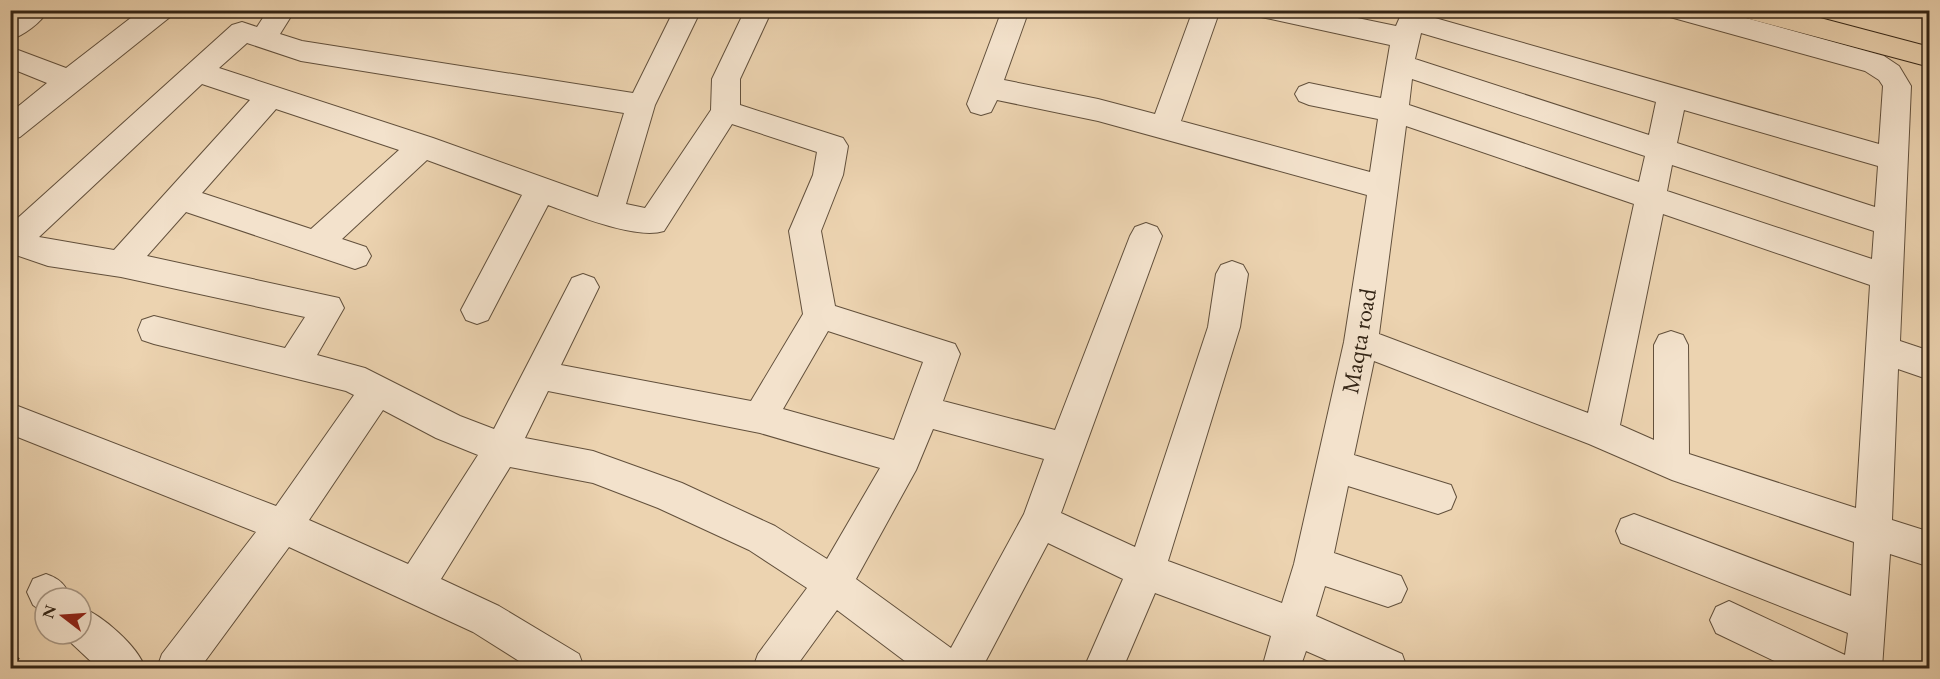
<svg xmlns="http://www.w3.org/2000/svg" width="1940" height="679" font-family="'EB Garamond',serif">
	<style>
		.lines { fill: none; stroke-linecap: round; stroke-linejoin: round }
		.minor-casing { stroke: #62503c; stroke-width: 2 }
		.major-casing { stroke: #342516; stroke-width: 2 }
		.minor { fill: #f3e2cc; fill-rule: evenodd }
		.major { fill: #ecd3b0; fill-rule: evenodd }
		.rail { stroke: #342516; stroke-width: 4.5; stroke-dasharray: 11 11; stroke-linecap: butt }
		.labels { text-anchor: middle; stroke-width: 6; stroke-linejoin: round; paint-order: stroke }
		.street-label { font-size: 24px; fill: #342516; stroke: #f3e2cc }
	</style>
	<rect width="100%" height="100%" fill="#ecd3b0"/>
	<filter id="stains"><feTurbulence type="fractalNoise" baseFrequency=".00333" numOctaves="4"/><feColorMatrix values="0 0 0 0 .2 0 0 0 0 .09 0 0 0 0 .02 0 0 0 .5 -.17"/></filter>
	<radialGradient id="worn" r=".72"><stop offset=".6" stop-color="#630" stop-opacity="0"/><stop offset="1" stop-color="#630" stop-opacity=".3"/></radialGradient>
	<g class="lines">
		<!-- minor casing -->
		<g class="minor-casing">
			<g id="minor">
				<path d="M16,10H48C41,23 24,35 10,40V15Z"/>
				<path d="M141,10H173L170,17L20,137L10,140V113L47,83L10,68V47L66,68Z"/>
				<path d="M268,10H295L280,34L302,41L633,93L674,10H701L655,105L626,204L645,208L711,110L712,79L745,10H772L740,79V105L843,138L848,146L843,175L821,231L835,306L955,344L960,354L943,401L1055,430L1130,236L1135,227L1146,223L1157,227L1162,236L1061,513L1135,547L1208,327L1216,274L1221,265L1232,261L1243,265L1248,274L1240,327L1168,561L1282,603L1294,564L1344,342L1367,195L1098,121L997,100L991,112L981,115L971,112L967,104L1002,10H1029L1004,80L1098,99L1155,114L1193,10H1220L1181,121L1370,172L1378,119L1309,105L1299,101L1295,94L1299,87L1309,83L1381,98L1390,45L1271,19L1261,17L1258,10H1319L1396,26L1403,10H1430L1428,16L1879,144L1883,86L1879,80L1865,71L1670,17L1667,10H1717L1884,56L1899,66L1911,86L1900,341L1930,351V380L1898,369L1892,520L1930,532V567L1890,554L1882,668H1789L1716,633L1710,620L1716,607L1729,601L1845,655L1848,633L1621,543L1616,531L1621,519L1634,514L1851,596L1854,542L1672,480L1589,444L1374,361L1354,455L1451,485L1456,497L1451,509L1438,514L1348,486L1334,553L1401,576L1407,589L1401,602L1388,607L1325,586L1316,616L1402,654L1407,668H1345L1306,651L1300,668H1262L1271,636L1155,593L1123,668H1084L1123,579L1048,543L982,668H914L837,610L795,668H753L758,654L807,588L749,550L658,508L593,483L510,467L441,579L499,606L579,654L584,668H530L473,632L289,547L200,668H157L162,654L256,532L10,434V403L276,506L354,395L346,391L154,344L142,340L138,330L142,320L154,316L285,348L305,317L121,277L48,266L10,253V225L232,25L242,22L257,27ZM1421,33L1656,102L1649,135L1415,59ZM247,43L301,61L624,113L598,197L433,138L219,68ZM1412,79L1645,156L1639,182L1409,105ZM202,84L250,100L114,250L39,237ZM276,109L399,150L311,229L202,193ZM1684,110L1878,166L1875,207L1677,143ZM732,124L817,152L813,175L789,231L803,314L751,401L561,365L599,287L594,278L583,274L572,278L494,429L460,416L365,368L317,355L344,308L339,298L147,256L186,212L355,269L366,265L371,256L366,247L342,239L427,160L522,195L461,310L466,320L477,324L488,320L548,205C576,215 636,240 664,231ZM1406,126L1634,204L1588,413L1379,334ZM1672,165L1874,231L1872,259L1667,191ZM1663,214L1870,285L1856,508L1689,454L1688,345L1683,335L1671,331L1659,335L1654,345V440L1620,425ZM828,331L923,362L894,440L783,409ZM548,391L760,433L880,468L827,559L775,526L682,483L593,451L525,438ZM383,410L436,438L478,455L408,564L309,520ZM933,429L1044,459L1024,514L951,648L856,579L916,470Z"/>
				<path d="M46,574C60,579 65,584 71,598H45V614L33,605L27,592L33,579Z"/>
				<path d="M81,607C103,616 138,646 145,668H98L67,639L65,634H81Z"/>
			</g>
		</g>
		<!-- major casing -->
		<g class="major-casing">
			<path id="major" d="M1739,10H1790L1930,47V67L1742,17Z"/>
		</g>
		<!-- minor -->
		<use href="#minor" class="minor"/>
		<!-- major -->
		<use href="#major" class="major"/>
		<!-- rail -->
		<path class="rail" d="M10,653L27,668"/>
	</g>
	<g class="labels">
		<!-- street labels -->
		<g class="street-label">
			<text transform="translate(1359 341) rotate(-80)" y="8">Maqta road</text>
		</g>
	</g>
	<!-- margin -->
	<rect width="1940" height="679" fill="none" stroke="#ecd3b0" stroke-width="36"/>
	<rect x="12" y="12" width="1916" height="655" fill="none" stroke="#342516" stroke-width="3"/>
	<rect x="18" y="18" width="1904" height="643" fill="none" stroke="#342516" stroke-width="1.5"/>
	<!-- north arrow -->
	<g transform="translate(63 616) rotate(287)"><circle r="28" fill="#f3e2cc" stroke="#a79683" stroke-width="1.5"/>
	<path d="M0-4.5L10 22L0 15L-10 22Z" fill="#8f2418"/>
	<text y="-9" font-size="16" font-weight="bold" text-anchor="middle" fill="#342516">N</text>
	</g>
	<rect width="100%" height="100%" filter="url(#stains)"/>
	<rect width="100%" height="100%" fill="url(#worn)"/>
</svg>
